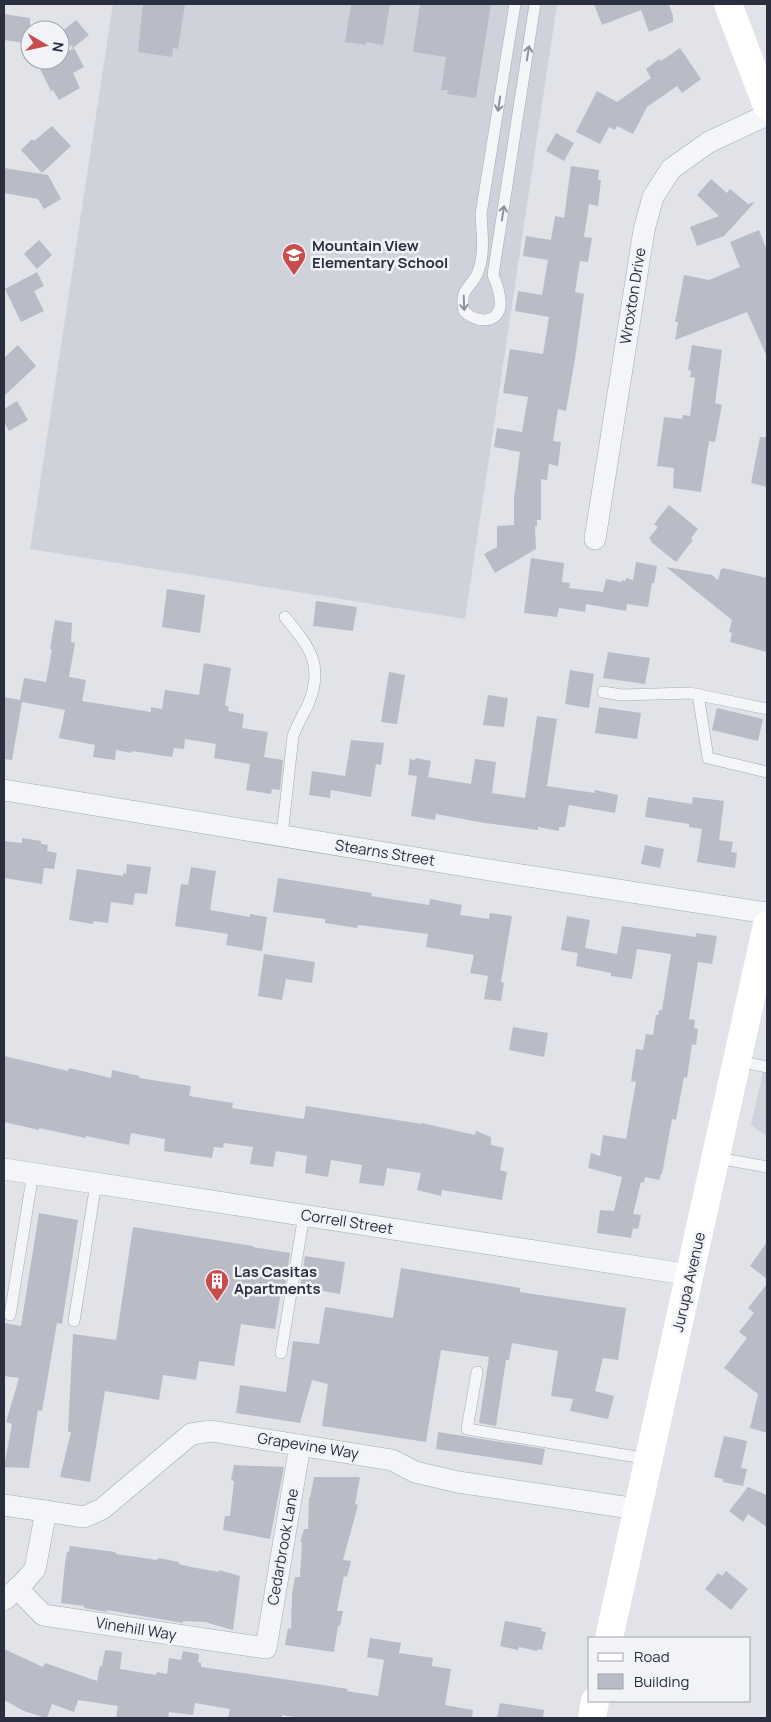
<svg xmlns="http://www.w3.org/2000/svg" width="771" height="1722" font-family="Manrope,sans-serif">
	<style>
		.built { fill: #d0d2db }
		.building { fill: #b9bcc6 }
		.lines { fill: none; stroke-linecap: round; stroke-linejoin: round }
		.lane-casing { stroke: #a6a9b3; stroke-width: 12 }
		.street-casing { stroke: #a6a9b3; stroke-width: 22 }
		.lane { stroke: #f4f5f8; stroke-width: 11 }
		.street { stroke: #f4f5f8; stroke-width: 21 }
		.secondary { stroke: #fff; stroke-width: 28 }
		.oneway { stroke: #8f929c }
		.labels { text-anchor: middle; stroke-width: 5; stroke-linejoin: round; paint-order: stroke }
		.poi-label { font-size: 15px; font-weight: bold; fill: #2a2f40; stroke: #f1f3f7; text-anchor: start }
		.street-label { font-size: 15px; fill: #2a2f40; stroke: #f1f3f7 }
	</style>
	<rect width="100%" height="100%" fill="#e1e3e9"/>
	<!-- built -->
	<g class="built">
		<path d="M113,4H557L465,619L30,549Z"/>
		<path d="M767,1054V1136L751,1125Z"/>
	</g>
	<!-- building -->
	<g class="building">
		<path d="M143,4H185L178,49L173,48L172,57L138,52Z"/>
		<path d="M351,4H390L383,45L366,42V45L345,42Z"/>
		<path d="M420,4H491L476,98L447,94L448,90H441L446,57L413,52Z"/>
		<path d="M594,4H669L673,16V22L649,32L641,10L602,25Z"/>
		<path d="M4,14L30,18V44L4,40Z"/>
		<path d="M76,20L89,35L73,48L60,33Z"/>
		<path d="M74,48L84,67L73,73L80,88L59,100L53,90L51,91L39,67L53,60H60V56Z"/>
		<path d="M680,48L701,79L682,93L677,86L647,107L633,134L617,126L615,130L609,127L600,144L576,132L597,91L617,102L651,78L646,69L659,59L661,61Z"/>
		<path d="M52,126L71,146L42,173L21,150L32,139L34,141Z"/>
		<path d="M556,133L574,143L564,161L546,151Z"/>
		<path d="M571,166L599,170L598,180H601L598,206L589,204L584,237L592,238L588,262L580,261L575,292L584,294L575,359L566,411L558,409L553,441L561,442L558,466L549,464L547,480L541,479V520H537V526H535L536,549L495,573L484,554L497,547V526L514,525V498L520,452L494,447L497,428L522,432L528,397L503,393L510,349L543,354L549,317L515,311L518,291L542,295L548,260L523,256L526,236L551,240L555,216L564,218Z"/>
		<path d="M4,168L48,175L61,199L44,209L38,199L4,193Z"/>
		<path d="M711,179L727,193L730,189L748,204L755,202L724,236L697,246L690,227L719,216L697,195Z"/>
		<path d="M759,230L767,250V357L747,312L675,340L678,322H675L684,275L709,280L740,267L730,242Z"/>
		<path d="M39,240L52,255L37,269L24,254Z"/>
		<path d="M37,272L44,286L34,291L44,311L21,322L5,289Z"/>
		<path d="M18,345L36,366L4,396V358Z"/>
		<path d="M692,345L722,350L715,403L722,405L715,442L709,441L701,492L673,488L674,468L657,466L664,417L682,419L683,415L690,416L695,378L690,377L691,371L688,370Z"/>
		<path d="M17,401L28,420L9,431L4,422V409Z"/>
		<path d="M760,437H767V487L751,483Z"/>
		<path d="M669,505L698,529L691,538L693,540L676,562L651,542L652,541L649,538L658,527L654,524Z"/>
		<path d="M531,558L564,563L562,582L570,583L569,588L603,592L606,579L621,582L622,580L625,581L626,578L633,580L636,562L657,566L654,583H652L648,607L627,604L626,611L586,604L585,612L559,608L557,617L524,613Z"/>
		<path d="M666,567L712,575L718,580L721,569H723V568L767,578V652L730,642L732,633L729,632L732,620Z"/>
		<path d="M167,589L205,595L200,633L162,627Z"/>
		<path d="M316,601L357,607L353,631L313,626Z"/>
		<path d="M55,620L72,623L71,642L75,643L69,677L86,680L82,701L151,712V707L162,709L165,690L199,695L204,663L231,668L225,705L229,707L228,711L244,714L242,728L268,732L264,757L283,760L280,790L272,789L271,794L246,790L250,764L214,758L216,744L185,739L184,749L174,748L172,757L132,751L131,753L116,750L115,760L93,757L95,745L59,738L65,710L22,702L12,760L4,759V697L20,700L24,678L46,682L52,650L50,649Z"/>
		<path d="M608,652L650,658L645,684L603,678Z"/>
		<path d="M570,670L594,674L589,708L565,704Z"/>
		<path d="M389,672L405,675L397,724L381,722Z"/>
		<path d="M488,695L508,698L504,727L483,725Z"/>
		<path d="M599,707L641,713L637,739L595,733Z"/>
		<path d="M717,708L763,719L758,741L712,730Z"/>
		<path d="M537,716L557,719L547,786L595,793V790L618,795L615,813L569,805L565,827H559V831L538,827V830L485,823L436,814L435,820L411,816L417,776L408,775L410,759L415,760L416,758L431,761L428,777L471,784L475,759L496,762L492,793L525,798Z"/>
		<path d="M351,740L384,743L381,765L376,764L371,797L331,790L330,798L309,795L312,771L345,776Z"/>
		<path d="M648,797L692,804L693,797L724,801L719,840L733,842L731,852L737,853L735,868L697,862L702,829L689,827V824L645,817Z"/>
		<path d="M22,838L41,841V844L48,845L47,851L57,853L54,869L44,868L42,884L4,878V841L22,843Z"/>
		<path d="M645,845L664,849L660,868L641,864Z"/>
		<path d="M127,864L151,867L147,894L135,893L133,905L111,902L108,923L94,921L93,924L69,920L77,869L123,876V873L126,874Z"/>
		<path d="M191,867L216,871L210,910L250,917V914L267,917L262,951L226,945L228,934L175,926L181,884L188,885Z"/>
		<path d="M278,878L372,893L371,896L429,905L430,899L462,905L460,915L489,919L490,913L512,916L501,982L504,983L501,1001L484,999L488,976L470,973L474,955L426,947L428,934L367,926L358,925L357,928L325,923V919L273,912Z"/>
		<path d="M567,916L590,920L585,948L617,954L622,926L696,937V933L717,936L712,964L698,962L689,1019L695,1020L694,1028L698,1029L696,1045L692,1044L687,1078L684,1077L676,1120L672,1119L662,1174H661L659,1180L645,1177L644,1183L641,1182L633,1214L641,1215L638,1229L633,1228L631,1238L597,1233L600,1210L614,1211L622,1177L588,1168L591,1153L600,1156L603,1135L626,1139L636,1082L631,1081L636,1049L643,1050L646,1034L653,1035L656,1015H658L659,1010H662L671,954L637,949L632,979L611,976V973L576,966L578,953L561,950Z"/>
		<path d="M264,954L315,962L312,983L286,979L282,1000L258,996Z"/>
		<path d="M513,1027L548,1033L544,1057L509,1050Z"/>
		<path d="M4,1056L68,1071L69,1068L111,1078L112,1070L140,1076L139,1078L191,1086L189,1096L233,1103L232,1108L304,1119L306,1106L422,1124V1123L475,1135L476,1131L491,1137V1145L504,1148L500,1170L507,1172L502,1200L442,1190L441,1196L417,1190L421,1173L387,1168L384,1186L359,1183L362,1165L331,1160L328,1177L305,1173L307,1156L276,1151L273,1167L250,1164L253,1147L224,1143L223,1148L214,1147L212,1158L164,1151L165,1139L131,1133L129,1145L86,1136V1138L39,1128V1130L4,1122Z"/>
		<path d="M39,1213L78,1220L62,1324L57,1323L42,1411L38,1410L29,1468L4,1467L12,1424L6,1422L19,1378L4,1376V1323L21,1326Z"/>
		<path d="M133,1227L253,1246V1247L290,1253L285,1285H282L275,1329L241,1324L234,1366L199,1361L196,1380L163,1375L159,1400L105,1391L90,1482L60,1477L71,1432H68L73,1334L116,1340Z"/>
		<path d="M767,1242V1279L750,1266Z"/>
		<path d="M305,1256L345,1262L340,1294L300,1287Z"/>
		<path d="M401,1268L520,1288V1292L626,1308L618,1360L603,1358L595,1391L614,1396L608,1419L570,1411L573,1399L551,1396L558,1351L512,1343L509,1360H506L496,1426L479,1423L489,1357L441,1350L426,1442L322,1426L328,1384L312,1380L300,1423L236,1413L240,1385L286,1392L293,1341L319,1344L325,1307L393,1318Z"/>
		<path d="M767,1284V1433L750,1428L758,1394L724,1368L747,1338L739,1332L754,1313L748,1308Z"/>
		<path d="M438,1432L545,1449L542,1465L436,1449Z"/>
		<path d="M724,1436L747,1441L741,1468L747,1469L743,1486L723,1482V1479L714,1477Z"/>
		<path d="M234,1465L284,1467L270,1539L223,1530L225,1516H230L234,1481L231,1480Z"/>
		<path d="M314,1477H360L355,1504L358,1505L343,1560L351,1561L347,1577L344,1576L337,1611H343L340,1626H338L334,1652L285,1645L288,1628L291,1629L292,1594L295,1577H300L302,1542H300L304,1529H308L309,1497L310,1498Z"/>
		<path d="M748,1487L767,1495V1527L748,1514L743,1522L729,1511Z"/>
		<path d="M70,1546L115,1552L116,1554L157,1560L158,1558L179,1562V1564L191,1567L219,1572V1570L240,1576L233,1630L205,1622L183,1621V1623L107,1610V1612L84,1608V1606L61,1603L65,1563L67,1552H69Z"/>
		<path d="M726,1571L748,1589L731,1610L705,1589L718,1573L722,1576Z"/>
		<path d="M505,1621L542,1628L541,1631L546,1632L542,1650L538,1649L537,1651L519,1647L518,1650L500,1646Z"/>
		<path d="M370,1638L401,1643L399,1653L433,1658L432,1666L451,1669L445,1705L473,1710L472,1718H300L282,1715V1718H228L230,1709L195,1703L193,1715L169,1712L168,1718H116L118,1706L78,1700L74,1712L52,1704L47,1718H46L24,1711L4,1700V1649L43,1667L45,1663L97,1681L100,1666H102L105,1650L122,1652L120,1669L156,1675L157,1672L167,1674L169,1658L181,1660L183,1651L199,1654L198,1662L201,1663V1667L323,1685L348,1689L347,1691L378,1696L384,1660L367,1657Z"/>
		<path d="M500,1703L544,1710L543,1718H497Z"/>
	</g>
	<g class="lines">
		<!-- lane casing -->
		<g class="lane-casing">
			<g id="lane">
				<path d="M515,4L481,214C482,233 485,254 478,272C471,289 459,288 464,311C473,321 496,326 500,307C501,297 497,284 493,275L535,4"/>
				<path d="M603,692L622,695L690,693L767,709"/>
				<path d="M698,694L708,758L767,772"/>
				<path d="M282,836L293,736C297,725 303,715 308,705C325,664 309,647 285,617"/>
				<path d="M738,1061L767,1067"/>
				<path d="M717,1158L767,1167"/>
				<path d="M10,1315L33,1173"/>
				<path d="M74,1321L96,1183"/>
				<path d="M281,1353L304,1215"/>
				<path d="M477,1372L467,1429L649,1459"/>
			</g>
		</g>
		<!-- street casing -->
		<g class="street-casing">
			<g id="street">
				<path d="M595,539L644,230L653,197L671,169L709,142L767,115"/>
				<path d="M4,790L483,869L767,913"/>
				<path d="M4,1169L691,1275"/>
				<path d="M4,1505L84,1517L102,1509L191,1434L211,1431L392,1460L415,1472L458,1482L637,1509"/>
				<path d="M17,1588L43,1615L266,1648L300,1445"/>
				<path d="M4,1600L23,1583L35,1569L46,1511"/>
			</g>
		</g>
		<!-- lane -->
		<use href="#lane" class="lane"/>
		<!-- street -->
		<use href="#street" class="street"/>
		<!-- secondary -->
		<g class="secondary">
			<path d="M728,4L767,106"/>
			<path d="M609,1638L767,925"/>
			<path d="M592,1718L595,1701"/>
		</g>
	</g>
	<!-- one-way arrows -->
	<defs><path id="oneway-shaft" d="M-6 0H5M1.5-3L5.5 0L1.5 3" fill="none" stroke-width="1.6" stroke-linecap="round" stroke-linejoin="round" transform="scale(1.25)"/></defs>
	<g class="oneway">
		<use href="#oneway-shaft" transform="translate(528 53) rotate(-81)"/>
		<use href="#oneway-shaft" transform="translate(499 104) rotate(99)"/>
		<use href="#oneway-shaft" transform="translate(503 213) rotate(-81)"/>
		<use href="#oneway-shaft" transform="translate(464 303) rotate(88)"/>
	</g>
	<!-- icons -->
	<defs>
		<g id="school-pin" transform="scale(1.25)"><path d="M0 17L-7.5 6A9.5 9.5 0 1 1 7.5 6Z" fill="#c94c4d" stroke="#f1f3f7"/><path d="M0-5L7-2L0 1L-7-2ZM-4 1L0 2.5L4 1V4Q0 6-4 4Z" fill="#fff"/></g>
		<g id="building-pin" transform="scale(1.25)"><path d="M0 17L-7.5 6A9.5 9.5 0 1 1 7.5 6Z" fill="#c94c4d" stroke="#f1f3f7"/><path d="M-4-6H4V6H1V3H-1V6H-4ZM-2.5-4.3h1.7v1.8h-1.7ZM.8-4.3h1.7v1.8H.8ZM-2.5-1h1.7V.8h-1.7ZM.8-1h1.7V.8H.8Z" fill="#fff"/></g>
	</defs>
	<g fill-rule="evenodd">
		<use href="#school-pin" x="294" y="255"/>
		<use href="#building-pin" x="217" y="1281"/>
	</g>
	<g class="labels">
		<!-- poi labels -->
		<g class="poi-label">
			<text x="312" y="251">Mountain View<tspan x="312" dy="17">Elementary School</tspan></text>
			<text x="234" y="1277">Las Casitas<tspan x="234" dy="17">Apartments</tspan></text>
		</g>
		<!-- street labels -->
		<g class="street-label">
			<text transform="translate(633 296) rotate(-81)" y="5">Wroxton Drive</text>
			<text transform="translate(385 853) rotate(9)" y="5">Stearns Street</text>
			<text transform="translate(347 1222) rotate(9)" y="5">Correll Street</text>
			<text transform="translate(689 1282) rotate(-77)" y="5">Jurupa Avenue</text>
			<text transform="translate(308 1446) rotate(9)" y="5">Grapevine Way</text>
			<text transform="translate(283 1547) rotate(-80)" y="5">Cedarbrook Lane</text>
			<text transform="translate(136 1629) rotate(9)" y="5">Vinehill Way</text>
		</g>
	</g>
	<!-- border -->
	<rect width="771" height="1722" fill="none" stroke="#2a2f40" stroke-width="10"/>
	<!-- legend -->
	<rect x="588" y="1637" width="162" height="65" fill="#f1f3f7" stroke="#a1a5ae"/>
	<rect x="598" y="1653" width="25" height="8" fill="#ffffff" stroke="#a1a5ae"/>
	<text x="634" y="1662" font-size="15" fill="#2a2f40">Road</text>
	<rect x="598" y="1674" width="25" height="15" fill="#b9bcc6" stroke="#a1a5ae"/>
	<text x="634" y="1687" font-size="15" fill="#2a2f40">Building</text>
	<!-- north arrow -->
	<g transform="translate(45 45) rotate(99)"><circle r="24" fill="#f1f3f7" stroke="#a1a5ae"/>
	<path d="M0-4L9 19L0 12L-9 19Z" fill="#c94c4d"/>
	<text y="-8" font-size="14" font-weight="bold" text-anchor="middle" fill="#2a2f40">N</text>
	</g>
</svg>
